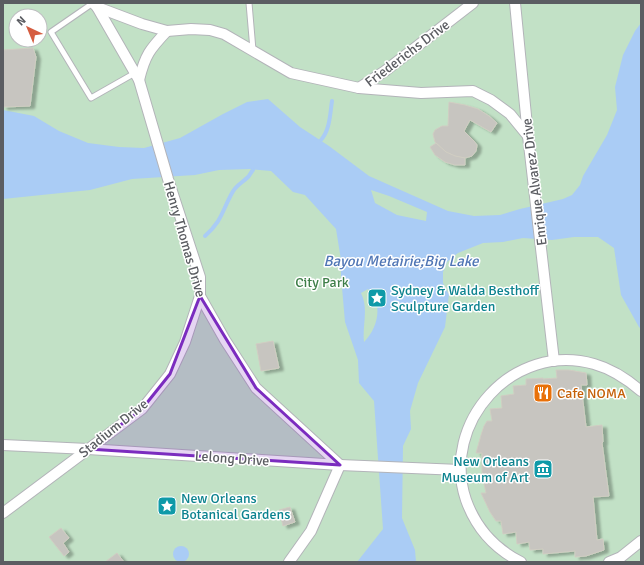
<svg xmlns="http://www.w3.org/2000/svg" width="644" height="565" font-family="Signika,sans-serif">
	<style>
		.green { fill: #c2e1c6; fill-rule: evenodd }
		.water { fill: #aaccf5; fill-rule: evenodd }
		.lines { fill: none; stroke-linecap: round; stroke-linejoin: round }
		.stream { stroke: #aaccf5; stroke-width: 4 }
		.building { fill: #c7c5c0; stroke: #d0cdc2; filter: url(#shadow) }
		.lane-casing { stroke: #b3b4b9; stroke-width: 7 }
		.street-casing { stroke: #b3b4b9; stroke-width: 12 }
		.lane { stroke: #fff; stroke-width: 5 }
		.street { stroke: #fff; stroke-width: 10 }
		.marked { fill: #7b2cbf; fill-opacity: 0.2; stroke: #7b2cbf; stroke-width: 3; stroke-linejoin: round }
		.labels { text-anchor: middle; stroke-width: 3; stroke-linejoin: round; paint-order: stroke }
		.street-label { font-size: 14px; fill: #5b5d62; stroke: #fff }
		.park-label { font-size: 14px; fill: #3e7e48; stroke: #fff }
		.culture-label { font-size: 14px; fill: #0d838f; stroke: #fff; text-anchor: start }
		.food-label { font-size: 14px; fill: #c56008; stroke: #fff; text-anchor: start }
		.water-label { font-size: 15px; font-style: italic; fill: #5076b5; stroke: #fff }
	</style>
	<defs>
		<filter id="shadow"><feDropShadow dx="4.5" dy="2.5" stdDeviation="1" flood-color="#0004"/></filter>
	</defs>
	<rect width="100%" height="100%" fill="#ecebe3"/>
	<!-- green -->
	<path class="green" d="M3,3H641V562H3ZM16,16H40V40H16Z"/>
	<!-- water -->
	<g class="water">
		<path d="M641,23V329L639,327L621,295L614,248L598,237H574L552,240L523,238L503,242L483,243L458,253L447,262L443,272V283L448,293L449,294L445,327L418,383L410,411L411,429L403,446L402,518L415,550L416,562H357L383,529L374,401L359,383L358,360L345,322L341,276V260L336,229L305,195L293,192L271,171L250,169L219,170L195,175L132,179L90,190L3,199V110L34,116L59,131L88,143L119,147L144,148L180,138L223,114L247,102L268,99L300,127L329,146L369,176L448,211L474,216L500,215L520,209L563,199L572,195L580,185L583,176L607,135L617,110L615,87L623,55L635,31ZM371,190L389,196L427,212L426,221L397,215L375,203ZM368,289C370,291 373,294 374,297C382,312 375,331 364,342C362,326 369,309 361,293Z"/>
		<circle cx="181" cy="554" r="8"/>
	</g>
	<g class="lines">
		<!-- stream -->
		<g class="stream">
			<path d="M321,140C330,130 330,114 332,101"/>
			<path d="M205,236C222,221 222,211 232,193C236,185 242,183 248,177C250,175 251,172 253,170"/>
		</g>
	</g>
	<!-- building -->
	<g class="building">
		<path d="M33,48L36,57L30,106L3,107V50Z"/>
		<path d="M449,102L465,105L478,109L489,116L497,123L491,132L470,120L464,131L474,141L477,145L476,151L472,156L465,158L455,156L446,152L435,142L433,134L435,130L442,126H448Z"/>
		<path d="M436,143L446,152L455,156L465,158V165H455L445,162L435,155L430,147Z"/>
		<path d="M273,341L279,368L261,371L256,344Z"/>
		<path d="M556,370H569L586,373L587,385H581L586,427L602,425L603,442L602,443L609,496L593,497L597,540L603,539L604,550L586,556L575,557V551L543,554V549L530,550L529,542L517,544L516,532L503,534L501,521H496L490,512L481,493H486L482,475V453H476L481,435L484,426L487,421H492L490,409L502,408L501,396L514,394L513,386L526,385V379L543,378V379L557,378Z"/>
		<path d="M290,507L295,522L283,526L279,510Z"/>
		<path d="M61,528L69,538L63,543L69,552L64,556L49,537Z"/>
		<path d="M117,553L124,562H105Z"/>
	</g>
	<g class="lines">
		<!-- lane casing -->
		<g class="lane-casing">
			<g id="lane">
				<path d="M93,3L51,32L91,98L135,73"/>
				<path d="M249,3L253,50"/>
			</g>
		</g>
		<!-- street casing -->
		<g class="street-casing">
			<g id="street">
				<path d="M93,3L97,7L139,80L168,179L200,277V296L225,340L256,388L340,465"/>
				<path d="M515,3L528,136L554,361"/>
				<path d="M97,7L142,24L167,31L191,29L210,30L224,34L291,73L359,88L421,93L473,91L491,100L510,114L528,136"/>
				<path d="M139,80C145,55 150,49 167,31"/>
				<path d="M359,88L385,71L473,3"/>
				<path d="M3,445L88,449L340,465L460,470"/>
				<path d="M3,513L142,409L170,374L185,342L200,296"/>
				<path d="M289,562L311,531L340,465"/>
				<path d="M521,562C495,549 476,528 466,500C440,423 513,341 594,364C612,369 627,379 641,391"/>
				<path d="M609,562L621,557L641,541"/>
			</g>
		</g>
		<!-- lane -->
		<use href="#lane" class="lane"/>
		<!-- street -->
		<use href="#street" class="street"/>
	</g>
	<!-- marked area -->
	<path class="marked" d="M200,296L256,388L340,465L88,449L142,409L170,374Z"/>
	<!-- icons -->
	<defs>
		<g id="sight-square" transform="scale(1)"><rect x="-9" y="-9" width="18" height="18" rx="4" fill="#0f9aa8" stroke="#fff"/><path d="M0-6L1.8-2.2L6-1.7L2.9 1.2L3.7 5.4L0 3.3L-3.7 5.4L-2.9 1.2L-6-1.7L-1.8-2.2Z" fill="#fff"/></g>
		<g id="restaurant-square" transform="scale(1)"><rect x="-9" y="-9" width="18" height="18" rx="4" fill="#e8710a" stroke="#fff"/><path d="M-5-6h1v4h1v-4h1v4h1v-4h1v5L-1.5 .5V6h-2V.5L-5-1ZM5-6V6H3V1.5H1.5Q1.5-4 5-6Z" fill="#fff"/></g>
		<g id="museum-square" transform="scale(1)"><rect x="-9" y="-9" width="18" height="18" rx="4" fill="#0f9aa8" stroke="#fff"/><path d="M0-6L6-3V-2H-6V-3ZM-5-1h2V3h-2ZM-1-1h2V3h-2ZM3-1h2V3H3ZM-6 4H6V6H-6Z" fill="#fff"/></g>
	</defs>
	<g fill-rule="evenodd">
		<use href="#sight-square" x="377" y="298"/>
		<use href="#restaurant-square" x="543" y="393"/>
		<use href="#museum-square" x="543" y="469"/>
		<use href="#sight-square" x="167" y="506"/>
	</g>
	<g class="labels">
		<!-- street labels -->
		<g class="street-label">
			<text transform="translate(407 53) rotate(-37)" y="5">Friederichs Drive</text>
			<text transform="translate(534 182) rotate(-97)" y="5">Enrique Alvarez Drive</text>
			<text transform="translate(185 239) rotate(74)" y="5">Henry Thomas Drive</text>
			<text transform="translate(113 428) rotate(-39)" y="5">Stadium Drive</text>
			<text transform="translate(232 458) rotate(4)" y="5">Lelong Drive</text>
		</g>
		<!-- park labels -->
		<g class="park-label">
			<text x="322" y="287">City Park</text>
		</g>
		<!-- culture labels -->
		<g class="culture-label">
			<text x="391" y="295">Sydney &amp; Walda Besthoff<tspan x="391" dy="16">Sculpture Garden</tspan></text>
			<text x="529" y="466" text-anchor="end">New Orleans<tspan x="529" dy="16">Museum of Art</tspan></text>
			<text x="181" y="503">New Orleans<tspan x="181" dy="16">Botanical Gardens</tspan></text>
		</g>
		<!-- food labels -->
		<g class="food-label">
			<text x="557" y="398">Cafe NOMA</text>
		</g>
		<!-- water labels -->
		<g class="water-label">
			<text x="401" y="266">Bayou Metairie;Big Lake</text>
		</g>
	</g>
	<!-- border -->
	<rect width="644" height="565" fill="none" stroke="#5b5d62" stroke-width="8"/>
	<!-- north arrow -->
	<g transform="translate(28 28) rotate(316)"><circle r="19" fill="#ffffff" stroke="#bdbec0"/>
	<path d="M0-3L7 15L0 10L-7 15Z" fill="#d55d40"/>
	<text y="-6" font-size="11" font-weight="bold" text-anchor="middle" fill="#5b5d62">N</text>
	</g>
</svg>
